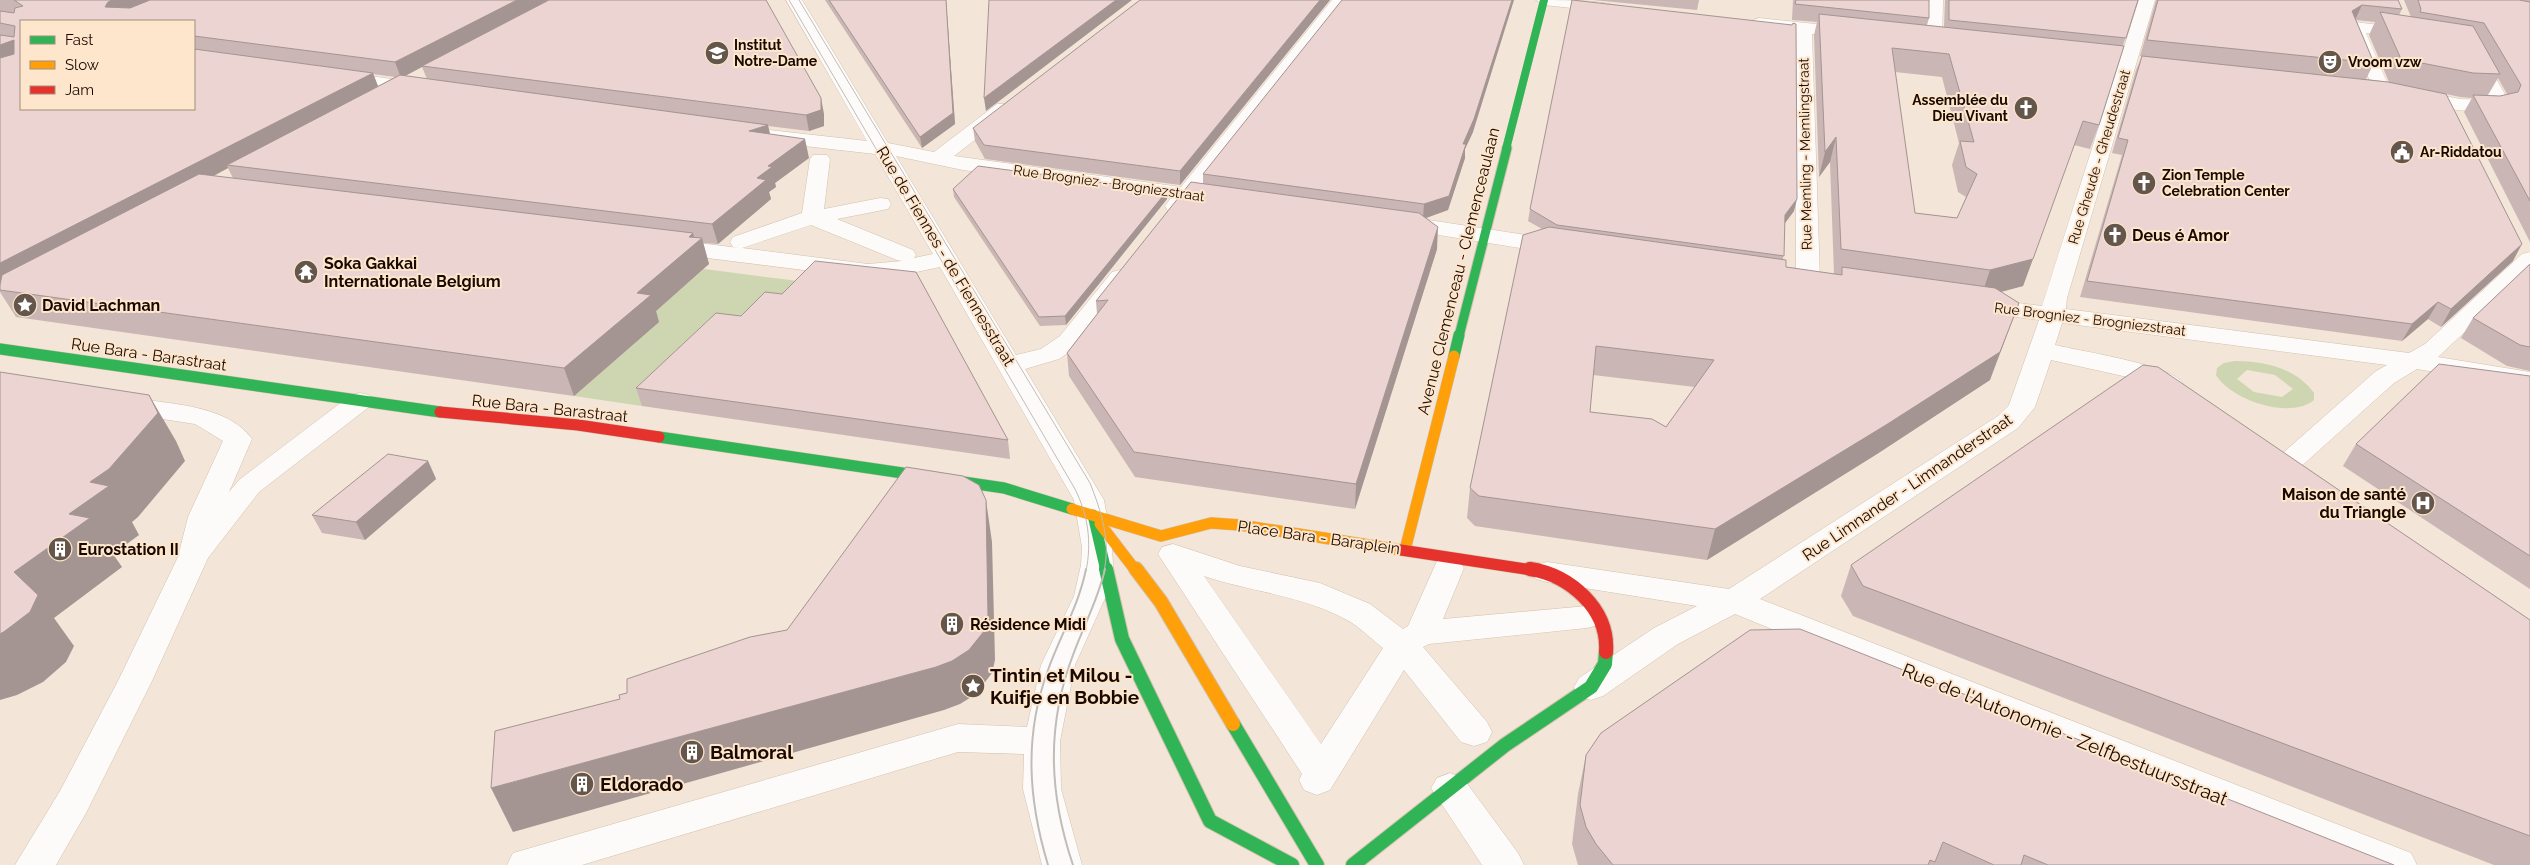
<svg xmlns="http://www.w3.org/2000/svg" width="2530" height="865" font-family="Raleway,sans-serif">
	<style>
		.green { fill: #cdd6b0; fill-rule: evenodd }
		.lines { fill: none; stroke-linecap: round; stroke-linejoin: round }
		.street-casing { stroke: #d2c1ad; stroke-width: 1 }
		.fast-far3-casing { stroke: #d2c1ad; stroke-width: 8 }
		.fast-far2-casing { stroke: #d2c1ad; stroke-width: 11 }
		.fast-far1-casing { stroke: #d2c1ad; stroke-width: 12 }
		.fast-casing { stroke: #d2c1ad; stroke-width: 16 }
		.slow-far1-casing { stroke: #d2c1ad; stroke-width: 12 }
		.slow-casing { stroke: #d2c1ad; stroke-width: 16 }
		.jam-far1-casing { stroke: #d2c1ad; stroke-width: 12 }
		.jam-casing { stroke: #d2c1ad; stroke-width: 16 }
		.street { fill: #fdfbf9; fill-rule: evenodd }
		.fast-far3 { stroke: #30b455; stroke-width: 8 }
		.fast-far2 { stroke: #30b455; stroke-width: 9 }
		.fast-far1 { stroke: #30b455; stroke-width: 11 }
		.fast { stroke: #30b455; stroke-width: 14 }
		.slow-far1 { stroke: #ff9f0a; stroke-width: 11 }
		.slow { stroke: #ff9f0a; stroke-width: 14 }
		.jam-far1 { stroke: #e5322d; stroke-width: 11 }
		.jam { stroke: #e5322d; stroke-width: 14 }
		.tram-far1 { stroke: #c1bcb8; stroke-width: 1 }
		.tram { stroke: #c1bcb8; stroke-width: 2 }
		.wall { fill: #cab6b4; fill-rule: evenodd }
		.shaded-wall { fill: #a49492 }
		.building { fill: #ebd4d1; stroke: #a49492; fill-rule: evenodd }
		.labels { text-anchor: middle; stroke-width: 4; stroke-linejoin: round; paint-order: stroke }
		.far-poi-label { font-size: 14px; font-weight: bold; fill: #190900; stroke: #fee6cc; text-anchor: start }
		.far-street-label { font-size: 14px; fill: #190900; stroke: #fee6cc }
		.poi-label { font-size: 16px; font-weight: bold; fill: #190900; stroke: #fee6cc; text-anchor: start }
		.street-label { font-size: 16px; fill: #190900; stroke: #fee6cc }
		.near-poi-label { font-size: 19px; font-weight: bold; fill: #190900; stroke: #fee6cc; text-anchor: start }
		.near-street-label { font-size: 19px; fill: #190900; stroke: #fee6cc }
	</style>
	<rect width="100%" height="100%" fill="#f3e5d7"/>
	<!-- green -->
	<g class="green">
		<path d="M704,269L814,283L642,406L574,396L657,322L645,320Z"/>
		<path d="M2235,361C2264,361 2296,368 2314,393V400C2290,420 2231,400 2216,375L2217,368L2224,363ZM2247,370L2275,375L2293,389L2282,397L2254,392L2237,379Z"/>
	</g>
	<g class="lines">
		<!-- street casing -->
		<g class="street-casing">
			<g id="street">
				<path d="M786,0H802L888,143L934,152L997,104H1011L1013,108L1011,112L954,156L1181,187L1332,0H1348L1200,189L1226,194L1230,198L1226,202L1219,204L1191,201C1184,210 1180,214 1168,211L1165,206L1171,198L963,170L896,156L1016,355L1041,349L1060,336L1112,272L1120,270L1128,272L1132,277L1078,346L1059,359L1025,369L1104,500L1112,547L1113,565L1106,596L1075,665L1060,741L1061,789L1082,865H1042L1023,789L1024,754L958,752L582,865H507L513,853L527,849L958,724L1027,727L1041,665L1074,596L1081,565L1082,547L1074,500L940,267L888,278H868L667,253L659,251L656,246L659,241L667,239L739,248L733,247L730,242L733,237L802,213L810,159L813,155H827L830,159L824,209L880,198L888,199L891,204L888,209L837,219L913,250L916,255L914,258L933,254L875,154L769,142L762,140L759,136L762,132L769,130L867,141ZM811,225L897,260L902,261L868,264L742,248Z"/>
				<path d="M1536,0C1551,0 1609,0 1617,7L1609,12L1544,5Z"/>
				<path d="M1927,0H1943L1942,41L1940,45H1928L1926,41Z"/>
				<path d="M2139,0H2155L2067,298L2066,309L2409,353L2425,344L2522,254L2530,252V271L2438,357L2530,372V388L2417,369L2394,383L2296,471L2286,474L2276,471L2272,465L2276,459L2376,371L2387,365L2062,323L2055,345C2080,351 2171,365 2183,383L2179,389L2170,391L2141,380L2051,360L2035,407L2018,428L1760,599L2411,853L2417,865H2354L1735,614L1678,644L1603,696L1591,700L1579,696L1574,687L1579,678L1654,628L1697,606L1547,582L1536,579L1531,572L1536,565L1547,562L1729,589L1998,416L2009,405L2039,320L1979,312L1971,310L1967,305L1971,300L1979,298L2042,306Z"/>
				<path d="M1759,18L1853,28L1859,29L1861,33L1859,37L1853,38L1812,34L1820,281L1816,286L1808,288L1800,286L1796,281V32L1753,26L1751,23L1753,20Z"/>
				<path d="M2355,22L2429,31L2474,40L2510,103L2508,107C2465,118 2417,103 2375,93L2347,27ZM2366,33L2429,41L2462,48L2490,100L2460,99L2388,85Z"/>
				<path d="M340,72L422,83L428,84L431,88L428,92L422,93L334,81L331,77L334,73Z"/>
				<path d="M1403,216L1558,240L1566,242L1569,247L1566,252L1558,254L1395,228L1392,223L1395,218Z"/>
				<path d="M360,393L369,395L373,401L369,407L259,492L208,558L152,681L86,813L56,865H15L60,791L118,681L178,557L188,517L223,441L195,424L111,411L107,405L111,399L120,397C160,403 227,403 252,439L229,492L239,480L351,395Z"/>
				<path d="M1173,544L1240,566L1320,583L1370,604L1403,629L1408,626L1437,561L1448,558L1459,561L1464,568L1443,619L1587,606L1598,609L1603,617L1598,625L1587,628L1429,644L1423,647L1487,722L1492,732L1487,742L1474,746L1461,742L1404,670L1330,790L1317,795L1304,790L1299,780L1302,774L1158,554L1162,547ZM1204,576C1251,592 1302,595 1347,620C1360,627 1371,639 1383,648L1321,744Z"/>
				<path d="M1450,773L1463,778L1518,853L1524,865H1482L1431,788L1437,778Z"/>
			</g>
		</g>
		<!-- fast-far3 casing -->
		<g class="fast-far3-casing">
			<path id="fast-far3" d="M1506,149L1544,0"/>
		</g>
		<!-- fast-far2 casing -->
		<g class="fast-far2-casing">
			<path id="fast-far2" d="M1459,336L1507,148"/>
		</g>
		<!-- fast-far1 casing -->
		<g class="fast-far1-casing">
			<g id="fast-far1">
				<path d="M0,349L440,412"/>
				<path d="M1454,356L1459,335"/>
				<path d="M659,437L1004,488L1072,509"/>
				<path d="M1093,515L1106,571"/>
			</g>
		</g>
		<!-- fast casing -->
		<g class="fast-casing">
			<g id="fast">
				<path d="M1106,569L1122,639L1210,821L1292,865"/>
				<path d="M1233,724L1317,865"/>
				<path d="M1353,865L1505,745L1591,687L1605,664L1606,652"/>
			</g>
		</g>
		<!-- slow-far1 casing -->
		<g class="slow-far1-casing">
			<g id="slow-far1">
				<path d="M1072,509L1161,536L1211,523L1240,525L1401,550"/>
				<path d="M1100,524L1136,571"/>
				<path d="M1405,550L1454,356"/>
			</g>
		</g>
		<!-- slow casing -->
		<g class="slow-casing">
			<path id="slow" d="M1136,569L1161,602L1233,724"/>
		</g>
		<!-- jam-far1 casing -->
		<g class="jam-far1-casing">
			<g id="jam-far1">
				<path d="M440,412L578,425L659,437"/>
				<path d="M1401,550L1538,571"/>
			</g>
		</g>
		<!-- jam casing -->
		<g class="jam-casing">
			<path id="jam" d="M1530,569C1570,575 1609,609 1606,652"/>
		</g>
		<!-- street -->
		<use href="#street" class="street"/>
		<!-- fast-far3 -->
		<use href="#fast-far3" class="fast-far3"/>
		<!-- fast-far2 -->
		<use href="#fast-far2" class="fast-far2"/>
		<!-- fast-far1 -->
		<use href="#fast-far1" class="fast-far1"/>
		<!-- fast -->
		<use href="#fast" class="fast"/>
		<!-- slow-far1 -->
		<use href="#slow-far1" class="slow-far1"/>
		<!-- slow -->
		<use href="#slow" class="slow"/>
		<!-- jam-far1 -->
		<use href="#jam-far1" class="jam-far1"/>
		<!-- jam -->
		<use href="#jam" class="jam"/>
		<!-- tram-far1 -->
		<g class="tram-far1">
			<path d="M789,0L1075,489C1088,515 1092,542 1086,571"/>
			<path d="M799,0L1090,483C1101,511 1111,540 1104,571"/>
		</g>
		<!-- tram -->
		<g class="tram">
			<path d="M1048,865C1028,799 1024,735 1048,670C1060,636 1079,605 1086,569"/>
			<path d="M1073,865C1049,794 1046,726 1073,655C1083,627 1098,600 1105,569"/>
		</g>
	</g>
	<!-- wall -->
	<g class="wall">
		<path d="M0,0H549L824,114V126L809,131L768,126L770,134L809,158L775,183L776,187L769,192L771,199L718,244L703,243L709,264L656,311L659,322L574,396L16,317L0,292ZM21,21H194V109ZM422,67L427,79L405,76ZM373,74L395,77L378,86ZM228,168L233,178L214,176Z"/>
		<path d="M825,0H946L955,124L922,148Z"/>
		<path d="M1330,0L1180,185L985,159L975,141L973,128Z"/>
		<path d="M1593,0H1699L1697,10Z"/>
		<path d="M1793,0H1929V18L1927,25L1944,27L1945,0H2138L2123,45L2099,125L2090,149L2074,145L2023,286L2001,292L1990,380L1877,454L1707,560L1475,526L1467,518L1470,488L1542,229L1528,221L1530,209L1792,25L1794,211L1785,223L1783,259L1786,267L1834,274L1830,162L1819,177L1814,35L1817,22L1792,20ZM1895,72L1942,77L1959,143L1952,165L1958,192L1966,197L1957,218L1915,213ZM1593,375L1695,387L1666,427L1590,412Z"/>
		<path d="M2156,0H2398L2402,9L2399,15L2411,17L2404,0H2530V242L2464,112L2472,98L2460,97L2446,94L2513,261L2441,327L2428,319L2402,341L2080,297L2122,155L2112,153L2136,70L2142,56H2140ZM2356,20L2375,22L2369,35L2389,82L2366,79L2374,63ZM2498,78L2507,94L2500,96L2488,95Z"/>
		<path d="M1473,132L1465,149V158L1448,210L1426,218L1437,249L1355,509L1135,477L1069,376L1067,353L1097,314L1096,301L1203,184V174Z"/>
		<path d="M953,189L1167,191V199L1066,325L1040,326L954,197Z"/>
		<path d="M2530,264V371L2507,366L2461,338L2473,318Z"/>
		<path d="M741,316L1008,440L1010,459L642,406L636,388Z"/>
		<path d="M2530,376V589L2343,466L2356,444Z"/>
		<path d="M428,461L436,479L365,540L322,533L312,515Z"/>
		<path d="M1851,565L2530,620V865H2494L1853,616L1841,596Z"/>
		<path d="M1586,755L2394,865H1578L1572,844L1578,794Z"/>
	</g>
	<!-- shaded-wall -->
	<g class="shaded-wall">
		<path d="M112,0H155L112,21L105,7L108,2Z"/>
		<path d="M517,0H549L401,78L395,62Z"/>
		<path d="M946,0L955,124L922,148L920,137Z"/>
		<path d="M1116,0H1132L986,111L984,98Z"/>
		<path d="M1320,0H1330L1180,185V171Z"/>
		<path d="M1512,0H1514L1473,132L1465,149V158L1448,210L1423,219L1424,204L1463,144Z"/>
		<path d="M2362,5L2355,20L2352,11Z"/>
		<path d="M14,40L21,54L0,63V45Z"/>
		<path d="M373,73L379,89L227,165L228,168L0,288V263Z"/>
		<path d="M821,98L824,114V126L809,131L806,115Z"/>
		<path d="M768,125L772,144L749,131Z"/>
		<path d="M1836,137L1830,162L1819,177L1825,152Z"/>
		<path d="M805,139L809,158L775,183L776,187L769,192L771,199L718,244L712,224L768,166Z"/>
		<path d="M1167,191V199L1066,325L1065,316Z"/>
		<path d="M1797,199L1794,211L1782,227L1785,215Z"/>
		<path d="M1438,227L1437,249L1355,509L1356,484Z"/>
		<path d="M693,233L696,243L702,238L709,264L656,311L659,322L574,396L564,368L637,293L689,237Z"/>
		<path d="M2522,244L2513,261L2441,327L2451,309Z"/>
		<path d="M2033,259L2023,286L1981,297L1990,270Z"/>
		<path d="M2438,302L2428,319L2402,341L2412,324Z"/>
		<path d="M2019,303L1990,380L1877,454L1707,560L1715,529Z"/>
		<path d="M149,395L176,441L185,461L138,517L132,522L139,535L113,554L122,567L54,618L74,646L66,662L43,682L17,695L0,700V634L14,572L69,514Z"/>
		<path d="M428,461L436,479L365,540L356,522Z"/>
		<path d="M986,500L992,542L995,660L992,673L976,694L960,704L944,710L513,832L491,788L936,667Z"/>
	</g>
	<!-- building -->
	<g class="building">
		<path d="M14,0H112L108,2L105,7L130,8L150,0H517L395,62L194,36V21H21V109H194V49L373,73L0,263V58L14,54V40L0,45V35L14,37L15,26L0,23V11L14,13L15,8L23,6Z"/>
		<path d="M549,0H766L821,98V110L806,115L422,66Z"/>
		<path d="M829,0H946L953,113L920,137Z"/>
		<path d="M989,0H1116L984,98Z"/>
		<path d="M1140,0H1320L1180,171L984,145L973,128Z"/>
		<path d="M1342,0H1512L1474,119L1463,144H1466L1449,196L1424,204L1203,174Z"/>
		<path d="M1572,0L1792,25L1793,23L1796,24L1797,199L1785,215L1784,256L1557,225L1530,209Z"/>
		<path d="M1796,0H1929V18L1795,4Z"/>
		<path d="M1949,0H2138L2126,38L1949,20Z"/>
		<path d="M2158,0H2398L2402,9L2362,5L2352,11L2374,63L2147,40Z"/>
		<path d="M2418,0H2519L2530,2V201L2473,95L2500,96L2518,92L2521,85L2484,23L2420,12L2421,9Z"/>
		<path d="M2380,12L2473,26L2500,74L2473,73L2401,59Z"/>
		<path d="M1819,14L2124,46L2099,125L2083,121L2033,259L1990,270L1841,249L1836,137L1825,152ZM1892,48L1949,54L1974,142L1960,141L1966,167L1977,174L1957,218L1915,213Z"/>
		<path d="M2142,56L2388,82L2446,94L2522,244L2451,309L2438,302L2412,324L2087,281L2128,140L2118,138Z"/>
		<path d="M400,75L768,125L749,131L805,139L768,166L772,167L757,178L766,180L712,224L227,165Z"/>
		<path d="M978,166L1167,191L1065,316L1039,317L953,189Z"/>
		<path d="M199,174L693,233L689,237L702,238L637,293L651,295L564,368L0,290V285L2,275Z"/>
		<path d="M1191,182L1419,213L1438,227L1356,484L1134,452L1067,353L1108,300L1096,301Z"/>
		<path d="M1549,227L1786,260V267L1842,275V267L1995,288L2019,303L2000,352L1886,425L1715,529L1479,496L1470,488L1523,235ZM1596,346L1714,360L1666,427L1652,419L1590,412Z"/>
		<path d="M815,261L916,272L1008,440L636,388L716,313L741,316L765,292L782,294Z"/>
		<path d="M2530,264V347L2520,345L2473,318Z"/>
		<path d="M2439,364L2530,376V556L2356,444Z"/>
		<path d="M2143,365L2158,367L2530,620V836L1863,586L1851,565Z"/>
		<path d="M0,372L149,395L158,413L109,469L90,482L109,486L69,514L90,518L14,572L38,595L30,612L5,631L0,634Z"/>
		<path d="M388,454L428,461L356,522L312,515Z"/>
		<path d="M906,467L963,476L979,485L986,500L988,617L985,630L969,650L952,661L936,667L491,788L495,731L620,699L619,695L627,693V679L750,637L787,630Z"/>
		<path d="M1800,629L2394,865H2048L2024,855L2021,865H1994L1943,842L1935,862L1930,860L1928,865H1613L1596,844L1586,827L1580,805L1586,755L1601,733L1750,630Z"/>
	</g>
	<!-- icons -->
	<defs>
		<g id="school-disc" transform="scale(1.25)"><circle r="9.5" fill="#65564b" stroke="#fee6cc"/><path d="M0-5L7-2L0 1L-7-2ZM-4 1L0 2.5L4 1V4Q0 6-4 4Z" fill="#fff"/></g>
		<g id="theatre-disc" transform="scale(1.25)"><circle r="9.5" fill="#65564b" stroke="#fee6cc"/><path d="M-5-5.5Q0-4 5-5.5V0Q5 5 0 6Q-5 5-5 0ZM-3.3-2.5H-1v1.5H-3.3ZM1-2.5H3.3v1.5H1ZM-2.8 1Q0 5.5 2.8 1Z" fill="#fff"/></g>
		<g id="church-disc" transform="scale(1.25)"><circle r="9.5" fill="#65564b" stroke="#fee6cc"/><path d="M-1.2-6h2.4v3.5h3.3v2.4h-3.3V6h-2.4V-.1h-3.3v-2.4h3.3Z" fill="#fff"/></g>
		<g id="civic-disc" transform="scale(1.25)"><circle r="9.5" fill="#65564b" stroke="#fee6cc"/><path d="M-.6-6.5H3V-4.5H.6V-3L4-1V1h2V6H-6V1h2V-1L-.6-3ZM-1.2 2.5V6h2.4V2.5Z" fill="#fff"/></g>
		<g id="temple-disc" transform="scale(1.25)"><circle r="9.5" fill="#65564b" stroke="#fee6cc"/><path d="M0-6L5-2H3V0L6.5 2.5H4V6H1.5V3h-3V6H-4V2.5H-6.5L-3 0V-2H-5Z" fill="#fff"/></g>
		<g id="sight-disc" transform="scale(1.25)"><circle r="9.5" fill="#65564b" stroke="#fee6cc"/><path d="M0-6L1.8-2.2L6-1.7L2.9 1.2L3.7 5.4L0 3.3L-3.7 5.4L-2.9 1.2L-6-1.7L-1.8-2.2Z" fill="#fff"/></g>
		<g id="hospital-disc" transform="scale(1.25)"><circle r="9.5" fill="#65564b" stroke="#fee6cc"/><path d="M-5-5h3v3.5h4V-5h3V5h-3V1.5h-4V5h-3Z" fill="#fff"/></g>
		<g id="building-disc" transform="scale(1.25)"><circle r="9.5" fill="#65564b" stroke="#fee6cc"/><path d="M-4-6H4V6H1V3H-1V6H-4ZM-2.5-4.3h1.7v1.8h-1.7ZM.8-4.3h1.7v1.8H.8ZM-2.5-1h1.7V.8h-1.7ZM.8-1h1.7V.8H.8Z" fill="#fff"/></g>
	</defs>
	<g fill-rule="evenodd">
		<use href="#school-disc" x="717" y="53"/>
		<use href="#theatre-disc" x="2330" y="62"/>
		<use href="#church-disc" x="2026" y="108"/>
		<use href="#civic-disc" x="2402" y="152"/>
		<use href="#church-disc" x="2144" y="183"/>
		<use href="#church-disc" x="2115" y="235"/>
		<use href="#temple-disc" x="306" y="272"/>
		<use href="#sight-disc" x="25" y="305"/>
		<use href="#hospital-disc" x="2423" y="503"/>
		<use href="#building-disc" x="60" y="549"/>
		<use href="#building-disc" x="952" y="624"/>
		<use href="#sight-disc" x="973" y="686"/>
		<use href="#building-disc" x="692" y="752"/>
		<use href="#building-disc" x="582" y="784"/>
	</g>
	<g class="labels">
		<!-- far-poi labels -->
		<g class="far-poi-label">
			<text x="734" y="50">Institut<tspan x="734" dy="16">Notre-Dame</tspan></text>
			<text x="2348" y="67">Vroom vzw</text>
			<text x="2008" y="105" text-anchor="end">Assemblée du<tspan x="2008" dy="16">Dieu Vivant</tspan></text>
			<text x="2420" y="157">Ar-Riddatou</text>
			<text x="2162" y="180">Zion Temple<tspan x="2162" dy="16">Celebration Center</tspan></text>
		</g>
		<!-- far-street labels -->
		<g class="far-street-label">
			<text transform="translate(1805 154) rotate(-91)" y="5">Rue Memling - Memlingstraat</text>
			<text transform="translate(2099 157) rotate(-73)" y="5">Rue Gheude - Gheudestraat</text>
			<text transform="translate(1109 183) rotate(8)" y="5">Rue Brogniez - Brogniezstraat</text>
			<text transform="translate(2090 319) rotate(7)" y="5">Rue Brogniez - Brogniezstraat</text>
		</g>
		<!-- poi labels -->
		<g class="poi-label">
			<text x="2132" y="241">Deus é Amor</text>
			<text x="324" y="269">Soka Gakkai<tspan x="324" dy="18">Internationale Belgium</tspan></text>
			<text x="42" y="311">David Lachman</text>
			<text x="2406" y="500" text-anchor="end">Maison de santé<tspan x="2406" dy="18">du Triangle</tspan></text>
			<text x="78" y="555">Eurostation II</text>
			<text x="970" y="630">Résidence Midi</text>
		</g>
		<!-- street labels -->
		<g class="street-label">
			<text transform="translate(946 256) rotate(59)" y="6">Rue de Fiennes - de Fiennesstraat</text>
			<text transform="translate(1458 271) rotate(-76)" y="6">Avenue Clemenceau - Clemenceaulaan</text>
			<text transform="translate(149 354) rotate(8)" y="6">Rue Bara - Barastraat</text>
			<text transform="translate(550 408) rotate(6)" y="6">Rue Bara - Barastraat</text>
			<text transform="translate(1907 487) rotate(-34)" y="6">Rue Limnander - Limnanderstraat</text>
			<text transform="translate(1319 537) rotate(8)" y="6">Place Bara - Baraplein</text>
		</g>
		<!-- near-poi labels -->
		<g class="near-poi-label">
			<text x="990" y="682">Tintin et Milou -<tspan x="990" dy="22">Kuifje en Bobbie</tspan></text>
			<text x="710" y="759">Balmoral</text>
			<text x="600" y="791">Eldorado</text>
		</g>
		<!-- near-street labels -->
		<g class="near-street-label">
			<text transform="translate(2065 734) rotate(22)" y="7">Rue de l'Autonomie - Zelfbestuursstraat</text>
		</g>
	</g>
	<!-- legend -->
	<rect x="20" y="20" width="175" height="90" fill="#fee6cc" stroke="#a28e7a"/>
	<rect x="30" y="36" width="25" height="8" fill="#30b455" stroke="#a28e7a"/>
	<text x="65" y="45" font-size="15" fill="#190900">Fast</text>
	<rect x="30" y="61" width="25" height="8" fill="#ff9f0a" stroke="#a28e7a"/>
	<text x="65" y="70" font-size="15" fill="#190900">Slow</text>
	<rect x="30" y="86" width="25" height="8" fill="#e5322d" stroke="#a28e7a"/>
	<text x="65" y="95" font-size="15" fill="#190900">Jam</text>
</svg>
